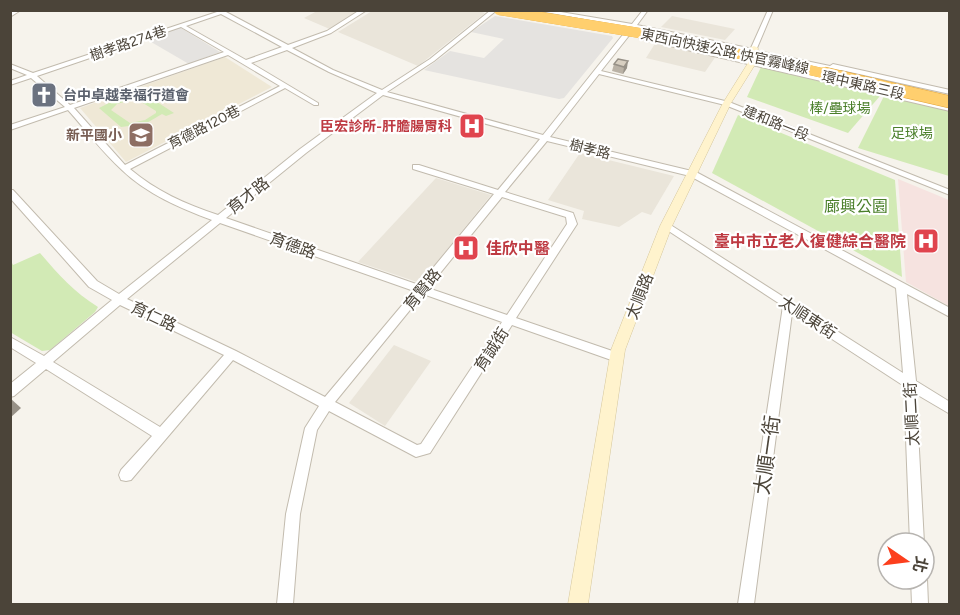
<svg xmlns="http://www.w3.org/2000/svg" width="960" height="615" font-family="Figtree,'Noto Sans TC',sans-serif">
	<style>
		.residential { fill: #eae5da }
		.education { fill: #efe8d6 }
		.medical { fill: #f6e3e0 }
		.green { fill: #d2eab5; fill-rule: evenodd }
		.parking { fill: #e5e3e0 }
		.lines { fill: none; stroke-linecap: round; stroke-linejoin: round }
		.street-casing { stroke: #c2bbae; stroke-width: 2 }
		.secondary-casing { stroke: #d6c79b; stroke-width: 1 }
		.street { fill: #fff; fill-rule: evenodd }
		.secondary { fill: #fff3cd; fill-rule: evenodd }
		.highway-bridge-far1-casing { stroke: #e0a43c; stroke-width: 10; stroke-linecap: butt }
		.highway-bridge-casing { stroke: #e0a43c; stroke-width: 13; stroke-linecap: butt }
		.highway-bridge-far1 { stroke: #ffcf6e; stroke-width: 10 }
		.highway-bridge { stroke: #ffcf6e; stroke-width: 12 }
		.wall { fill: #bab2a6 }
		.shaded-wall { fill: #979187 }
		.building { fill: #d8cfc1; stroke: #979187; stroke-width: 1.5 }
		.labels { text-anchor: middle; stroke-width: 4.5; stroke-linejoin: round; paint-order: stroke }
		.far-street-label { font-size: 14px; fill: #4b4439; stroke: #fff }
		.far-worship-label { font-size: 14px; font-weight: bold; fill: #5b616d; stroke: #fff; text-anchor: start }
		.far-park-label { font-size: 14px; fill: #4a7f2a; stroke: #fff }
		.far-health-label { font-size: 14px; font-weight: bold; fill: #be3a42; stroke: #fff; text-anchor: end }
		.far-education-label { font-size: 14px; font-weight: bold; fill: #785e54; stroke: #fff; text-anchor: end }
		.street-label { font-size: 16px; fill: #4b4439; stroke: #fff }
		.park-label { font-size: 16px; fill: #4a7f2a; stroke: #fff }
		.health-label { font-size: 16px; font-weight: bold; fill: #be3a42; stroke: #fff; text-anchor: end }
		.near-street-label { font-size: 20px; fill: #4b4439; stroke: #fff }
	</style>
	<rect width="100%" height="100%" fill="#f6f3ec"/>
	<!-- residential -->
	<g class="residential">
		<path d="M476,10L485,13L418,66L338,32L372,11Z"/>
		<path d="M317,11H363L332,30L304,18Z"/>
		<path d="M672,16L735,29L725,40L661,27Z"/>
		<path d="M656,42L716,56L705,72L646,58Z"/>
		<path d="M580,153L674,176L651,215L642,212L619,227L582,219L584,211L548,200Z"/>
		<path d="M436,178L491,195L420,283L358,262Z"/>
		<path d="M394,345L431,361L385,426L349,403Z"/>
	</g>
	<!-- education -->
	<path class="education" d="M225,57L272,87L126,162L80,108Z"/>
	<!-- medical -->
	<path class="medical" d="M898,179L949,200V306L906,282Z"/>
	<!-- green -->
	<g class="green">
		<path d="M761,67L880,96L848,133L747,97Z"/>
		<path d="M140,91L174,113L166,116L162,114L145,124L121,127L99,108L111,102L131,97L129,94ZM131,100H138L156,111V113L145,120L130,123L111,110L117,104Z"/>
		<path d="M884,96L949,111V176L858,148Z"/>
		<path d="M738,115L895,180L902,277L712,173Z"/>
		<path d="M40,253C58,274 74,292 98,307L95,312L50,350L42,351L10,332L11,261L13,265Z"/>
	</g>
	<!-- parking -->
	<g class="parking">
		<path d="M495,16L612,36L613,38L564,98L559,99L424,70L450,51L484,58L504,39L471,32Z"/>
		<path d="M176,28H181L220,52L189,64L146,39Z"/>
	</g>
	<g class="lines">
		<!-- street casing -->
		<g class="street-casing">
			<g id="street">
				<path d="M15,10H21L10,17V13Z"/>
				<path d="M216,10H227L226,12L288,45L327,31L360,10H367L331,33L292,48L333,70L382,90L430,59L491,10H497L434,61L387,92L543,135L629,27L534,10H549L632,24L643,10H648L637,25L753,49L751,48L768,10H773L757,48L754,50L830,66L833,64L950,90V94L841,70L838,72L635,28L601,71L729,102L950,190V195L725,105L599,74L550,137L696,172L950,308V317L907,294L916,381L950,402V414L916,394L924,543V544L910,543L904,386L792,313L754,604H738L783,306L661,226L666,223L669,224L903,373L896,288L690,176L547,141L505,192L573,213L577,224L516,318L621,354L623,357L621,360L617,362L512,325L430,453L416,457L329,411L317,430L300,514L293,604H277L286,514L305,428L319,406L233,360L131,480L126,481L121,480L119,475L121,470L152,436L46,369L14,396L10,397V384L36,363L10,347V337L44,356L112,300L89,287L10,198V190H13L97,281L119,294L212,220C180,208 147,194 122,170C102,152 86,130 68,110L10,130V125L65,107L31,78L10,85V81L27,75L10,68V64L33,73L217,12ZM221,14L282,47L246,60L186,26ZM181,27L224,52L70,105L37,76ZM287,50L329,72L377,93L300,149L218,215C185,204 156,191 130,169L285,88L314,105H318V103L251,63ZM228,55L280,86L125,165L74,108ZM383,95L540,139L498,190L419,165H413V169L494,194L419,285L226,218L306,153ZM502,197L566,217L567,224L507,315L428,288ZM220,223L414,291L325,397L236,351L127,299ZM423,294L502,322L421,444L417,445L335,402ZM120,305L224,355L160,427L53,362Z"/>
				<path d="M642,36L950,107V111L640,39L639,38Z"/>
				<path d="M924,573L927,579L928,604H912L911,579H924Z"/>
			</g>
		</g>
		<!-- secondary casing -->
		<g class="secondary-casing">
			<path id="secondary" d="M754,46L758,48L756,63L731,103L672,226L625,350L588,604H568L611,350L660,226L723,103L748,63L750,48Z"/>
		</g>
		<!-- street -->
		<use href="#street" class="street"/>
		<!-- secondary -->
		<use href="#secondary" class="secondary"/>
		<!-- highway-bridge-far1 casing -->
		<g class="highway-bridge-far1-casing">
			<path id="highway-bridge-far1" d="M499,10L670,38L831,75"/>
		</g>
		<!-- highway-bridge casing -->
		<g class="highway-bridge-casing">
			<path id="highway-bridge" d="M824,73L950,102"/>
		</g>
		<!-- highway-bridge-far1 -->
		<use href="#highway-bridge-far1" class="highway-bridge-far1"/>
		<!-- highway-bridge -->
		<use href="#highway-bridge" class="highway-bridge"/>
	</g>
	<!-- wall -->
	<path class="wall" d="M614,64L627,68L623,74L612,71Z"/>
	<!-- shaded-wall -->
	<g class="shaded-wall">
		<path d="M628,61L627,68L623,74L624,67Z"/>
		<path d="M10,398L21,408L10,418Z"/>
	</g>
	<!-- building -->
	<path class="building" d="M618,59L628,61L624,67L614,64Z"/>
	<!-- icons -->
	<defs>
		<g id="church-square" transform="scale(1.35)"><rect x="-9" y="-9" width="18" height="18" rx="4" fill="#6b7280" stroke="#fff"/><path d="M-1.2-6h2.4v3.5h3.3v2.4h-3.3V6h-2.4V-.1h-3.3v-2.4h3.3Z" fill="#fff"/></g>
		<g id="hospital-square" transform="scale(1.35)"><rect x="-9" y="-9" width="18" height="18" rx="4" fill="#e0444e" stroke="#fff"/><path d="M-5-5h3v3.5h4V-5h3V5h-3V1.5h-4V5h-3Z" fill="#fff"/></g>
		<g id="school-square" transform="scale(1.35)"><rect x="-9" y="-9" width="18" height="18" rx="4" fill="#8d6e63" stroke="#fff"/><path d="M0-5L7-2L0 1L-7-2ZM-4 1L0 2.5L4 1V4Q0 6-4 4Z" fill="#fff"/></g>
	</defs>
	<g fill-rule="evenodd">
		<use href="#church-square" x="44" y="95"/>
		<use href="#hospital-square" x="472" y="126"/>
		<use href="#school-square" x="141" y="135"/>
		<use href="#hospital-square" x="926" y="241"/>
		<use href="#hospital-square" x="466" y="248"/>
	</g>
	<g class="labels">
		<!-- far-street labels -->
		<g class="far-street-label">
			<text transform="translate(128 43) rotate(-19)" y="5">樹孝路274巷</text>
			<text transform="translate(725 51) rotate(12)" y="5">東西向快速公路 快官霧峰線</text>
			<text transform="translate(863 85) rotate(13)" y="5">環中東路三段</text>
			<text transform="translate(776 123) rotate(22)" y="5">建和路一段</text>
			<text transform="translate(204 127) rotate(-27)" y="5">育德路120巷</text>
			<text transform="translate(590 149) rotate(14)" y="5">樹孝路</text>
		</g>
		<!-- far-worship labels -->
		<g class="far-worship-label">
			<text x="63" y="100">台中卓越幸福行道會</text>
		</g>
		<!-- far-park labels -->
		<g class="far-park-label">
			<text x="840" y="113">棒/壘球場</text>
			<text x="912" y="138">足球場</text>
		</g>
		<!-- far-health labels -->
		<g class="far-health-label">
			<text x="452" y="131">臣宏診所-肝膽腸胃科</text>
		</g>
		<!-- far-education labels -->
		<g class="far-education-label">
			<text x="122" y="140">新平國小</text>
		</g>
		<!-- street labels -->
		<g class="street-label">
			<text transform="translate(248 195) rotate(-39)" y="6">育才路</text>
			<text transform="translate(293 245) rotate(20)" y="6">育德路</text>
			<text transform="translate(422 289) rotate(-51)" y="6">育賢路</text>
			<text transform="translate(639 296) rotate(-69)" y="6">太順路</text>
			<text transform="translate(154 316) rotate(25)" y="6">育仁路</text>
			<text transform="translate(808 317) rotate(33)" y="6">太順東街</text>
			<text transform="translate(491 349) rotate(-57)" y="6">育誠街</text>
			<text transform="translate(911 414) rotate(-93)" y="6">太順二街</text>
		</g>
		<!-- park labels -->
		<g class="park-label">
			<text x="856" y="212">廊興公園</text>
		</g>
		<!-- health labels -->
		<g class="health-label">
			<text x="906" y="247">臺中市立老人復健綜合醫院</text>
			<text x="486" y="254" text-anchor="start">佳欣中醫</text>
		</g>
		<!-- near-street labels -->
		<g class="near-street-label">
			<text transform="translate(767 455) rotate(-82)" y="7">太順一街</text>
		</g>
	</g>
	<!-- border -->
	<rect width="960" height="615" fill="none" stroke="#4b4439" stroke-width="24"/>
	<!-- north arrow -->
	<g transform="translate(906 561) rotate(104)"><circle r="28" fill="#ffffff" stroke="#b7b4b0" stroke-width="1.5"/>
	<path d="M0-4.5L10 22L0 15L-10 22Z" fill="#fc3f1d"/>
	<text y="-9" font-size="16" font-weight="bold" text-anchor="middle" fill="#4b4439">北</text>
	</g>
</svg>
